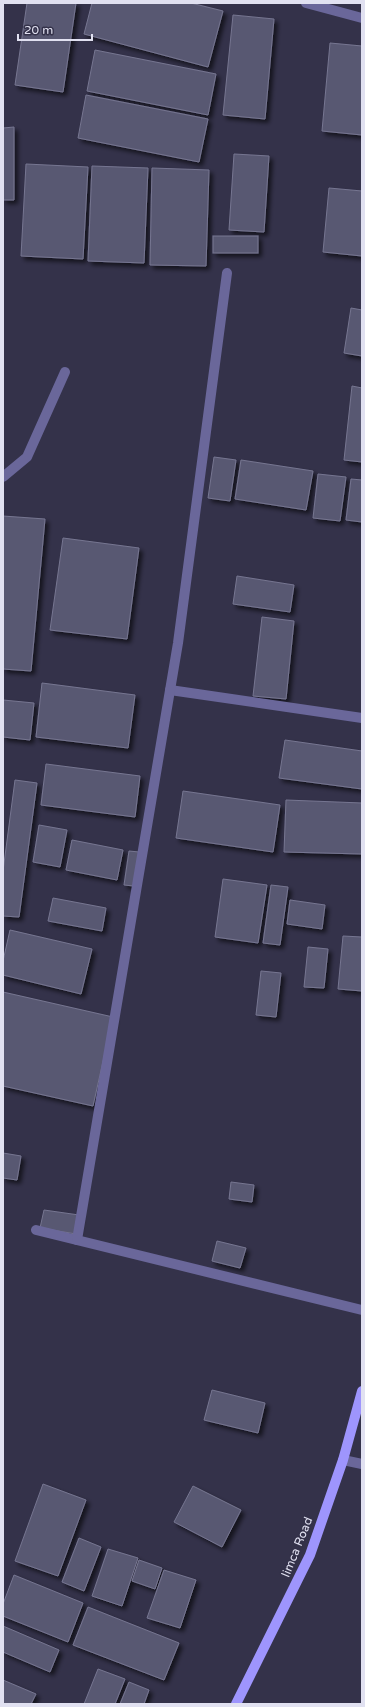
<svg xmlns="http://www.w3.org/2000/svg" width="365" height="1707" font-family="'Varela Round',sans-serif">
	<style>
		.building { fill: #595872; stroke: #767691; filter: url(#shadow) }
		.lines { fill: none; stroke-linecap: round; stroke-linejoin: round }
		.minor { stroke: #6a679a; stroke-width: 10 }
		.major { stroke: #9e95fd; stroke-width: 10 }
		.labels { text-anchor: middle; stroke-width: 3; stroke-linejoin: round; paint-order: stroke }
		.street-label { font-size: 12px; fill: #e1e1f1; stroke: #34324a }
	</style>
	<defs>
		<filter id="shadow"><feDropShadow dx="3.5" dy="3.5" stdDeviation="2" flood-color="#0009"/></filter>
	</defs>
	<rect width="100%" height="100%" fill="#34324a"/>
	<!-- building -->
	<g class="building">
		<path d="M27,3H76L63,92L15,85Z"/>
		<path d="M92,3H191L223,11L208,67L84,34Z"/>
		<path d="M233,15L274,19L265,119L223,115Z"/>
		<path d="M330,43L362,46V135L322,131Z"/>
		<path d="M95,50L216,74L208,115L87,91Z"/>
		<path d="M86,95L208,119L199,162L78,138Z"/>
		<path d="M14,127V200H3V128Z"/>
		<path d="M234,154L269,156L264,232L229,230Z"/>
		<path d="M26,164L88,167L83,259L21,256Z"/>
		<path d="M92,166L148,168L144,263L88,261Z"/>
		<path d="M152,168L209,170L206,266L150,265Z"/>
		<path d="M329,188L362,191V256L323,252Z"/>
		<rect x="213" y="236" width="45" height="17"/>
		<path d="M351,308L362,310V356L344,353Z"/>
		<path d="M352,386L362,388V462L344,460Z"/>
		<path d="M214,457L236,460L230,501L208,498Z"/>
		<path d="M241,460L313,471L306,510L235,499Z"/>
		<path d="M318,474L346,477L340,521L313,518Z"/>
		<path d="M351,479L362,480V522L346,520Z"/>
		<path d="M3,516L45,519L31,671L3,669Z"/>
		<path d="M63,538L139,548L127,639L50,630Z"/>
		<path d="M237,576L294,585L290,612L233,604Z"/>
		<path d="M262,617L294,621L286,699L253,696Z"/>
		<path d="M42,683L135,695L128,748L36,737Z"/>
		<path d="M3,700L34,703L30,740L3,737Z"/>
		<path d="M285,740L362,751V789L279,778Z"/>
		<path d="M46,764L140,776L135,817L41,805Z"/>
		<path d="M15,780L37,783L19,917L3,916V871Z"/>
		<path d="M183,791L280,805L273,852L176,838Z"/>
		<path d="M286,800L362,803V854L284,852Z"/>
		<path d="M39,825L67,830L60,867L33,862Z"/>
		<path d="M72,840L123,850L117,880L66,870Z"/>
		<path d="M129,851L139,852L134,886L124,885Z"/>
		<path d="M223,879L267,885L258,943L215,937Z"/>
		<path d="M271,885L288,887L280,945L263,943Z"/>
		<path d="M53,898L106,908L102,931L48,921Z"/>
		<path d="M290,900L325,905L322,929L287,924Z"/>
		<path d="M10,930L92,949L81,994L3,975V961Z"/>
		<path d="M343,936L362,937V991L338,989Z"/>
		<path d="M308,947L328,949L324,988L304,987Z"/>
		<path d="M261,971L281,973L276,1017L256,1015Z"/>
		<path d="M3,992L113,1017L93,1106L3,1086Z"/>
		<path d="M3,1153L21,1156L17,1180L3,1178Z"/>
		<path d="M231,1182L254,1185L252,1202L229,1199Z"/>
		<path d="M44,1210L79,1215L76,1234L40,1228Z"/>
		<path d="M217,1241L246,1248L240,1268L212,1261Z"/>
		<path d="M212,1390L265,1403L258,1433L204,1420Z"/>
		<path d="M43,1484L86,1500L58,1576L15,1561Z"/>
		<path d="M193,1486L241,1510L222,1547L174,1522Z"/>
		<path d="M79,1538L101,1547L84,1591L62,1582Z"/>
		<path d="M108,1549L138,1558L122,1606L92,1596Z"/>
		<path d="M139,1560L162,1568L155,1589L132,1581Z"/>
		<path d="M164,1570L196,1580L180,1628L147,1618Z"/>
		<path d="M14,1575L83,1603L68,1642L3,1616V1604Z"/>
		<path d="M88,1607L179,1643L164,1680L73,1645Z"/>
		<path d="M3,1626L59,1650L50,1672L3,1652Z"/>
		<path d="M98,1669L125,1679L115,1704H84Z"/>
		<path d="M3,1680L36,1694L31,1704H3Z"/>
		<path d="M129,1682L149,1690L144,1704H120Z"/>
	</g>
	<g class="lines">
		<!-- minor -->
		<g class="minor">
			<path d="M306,3L362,18"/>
			<path d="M3,477L27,457L65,372"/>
			<path d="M170,690L362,718"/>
			<path d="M36,1230L362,1310"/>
			<path d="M77,1240L178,643L227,273"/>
			<path d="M343,1460L362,1464"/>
		</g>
		<!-- major -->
		<path class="major" d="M236,1704L310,1555L343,1460L362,1391"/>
	</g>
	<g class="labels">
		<!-- street labels -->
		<g class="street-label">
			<text transform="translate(297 1547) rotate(-68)" y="4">limca Road</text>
		</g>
	</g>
	<!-- border -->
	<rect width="365" height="1707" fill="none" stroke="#e1e1f1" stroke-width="8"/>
	<!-- scale -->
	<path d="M18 34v6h74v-6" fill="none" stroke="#e1e1f1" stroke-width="2"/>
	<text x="24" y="34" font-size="12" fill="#e1e1f1" stroke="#34324a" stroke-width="3" paint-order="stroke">20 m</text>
</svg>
